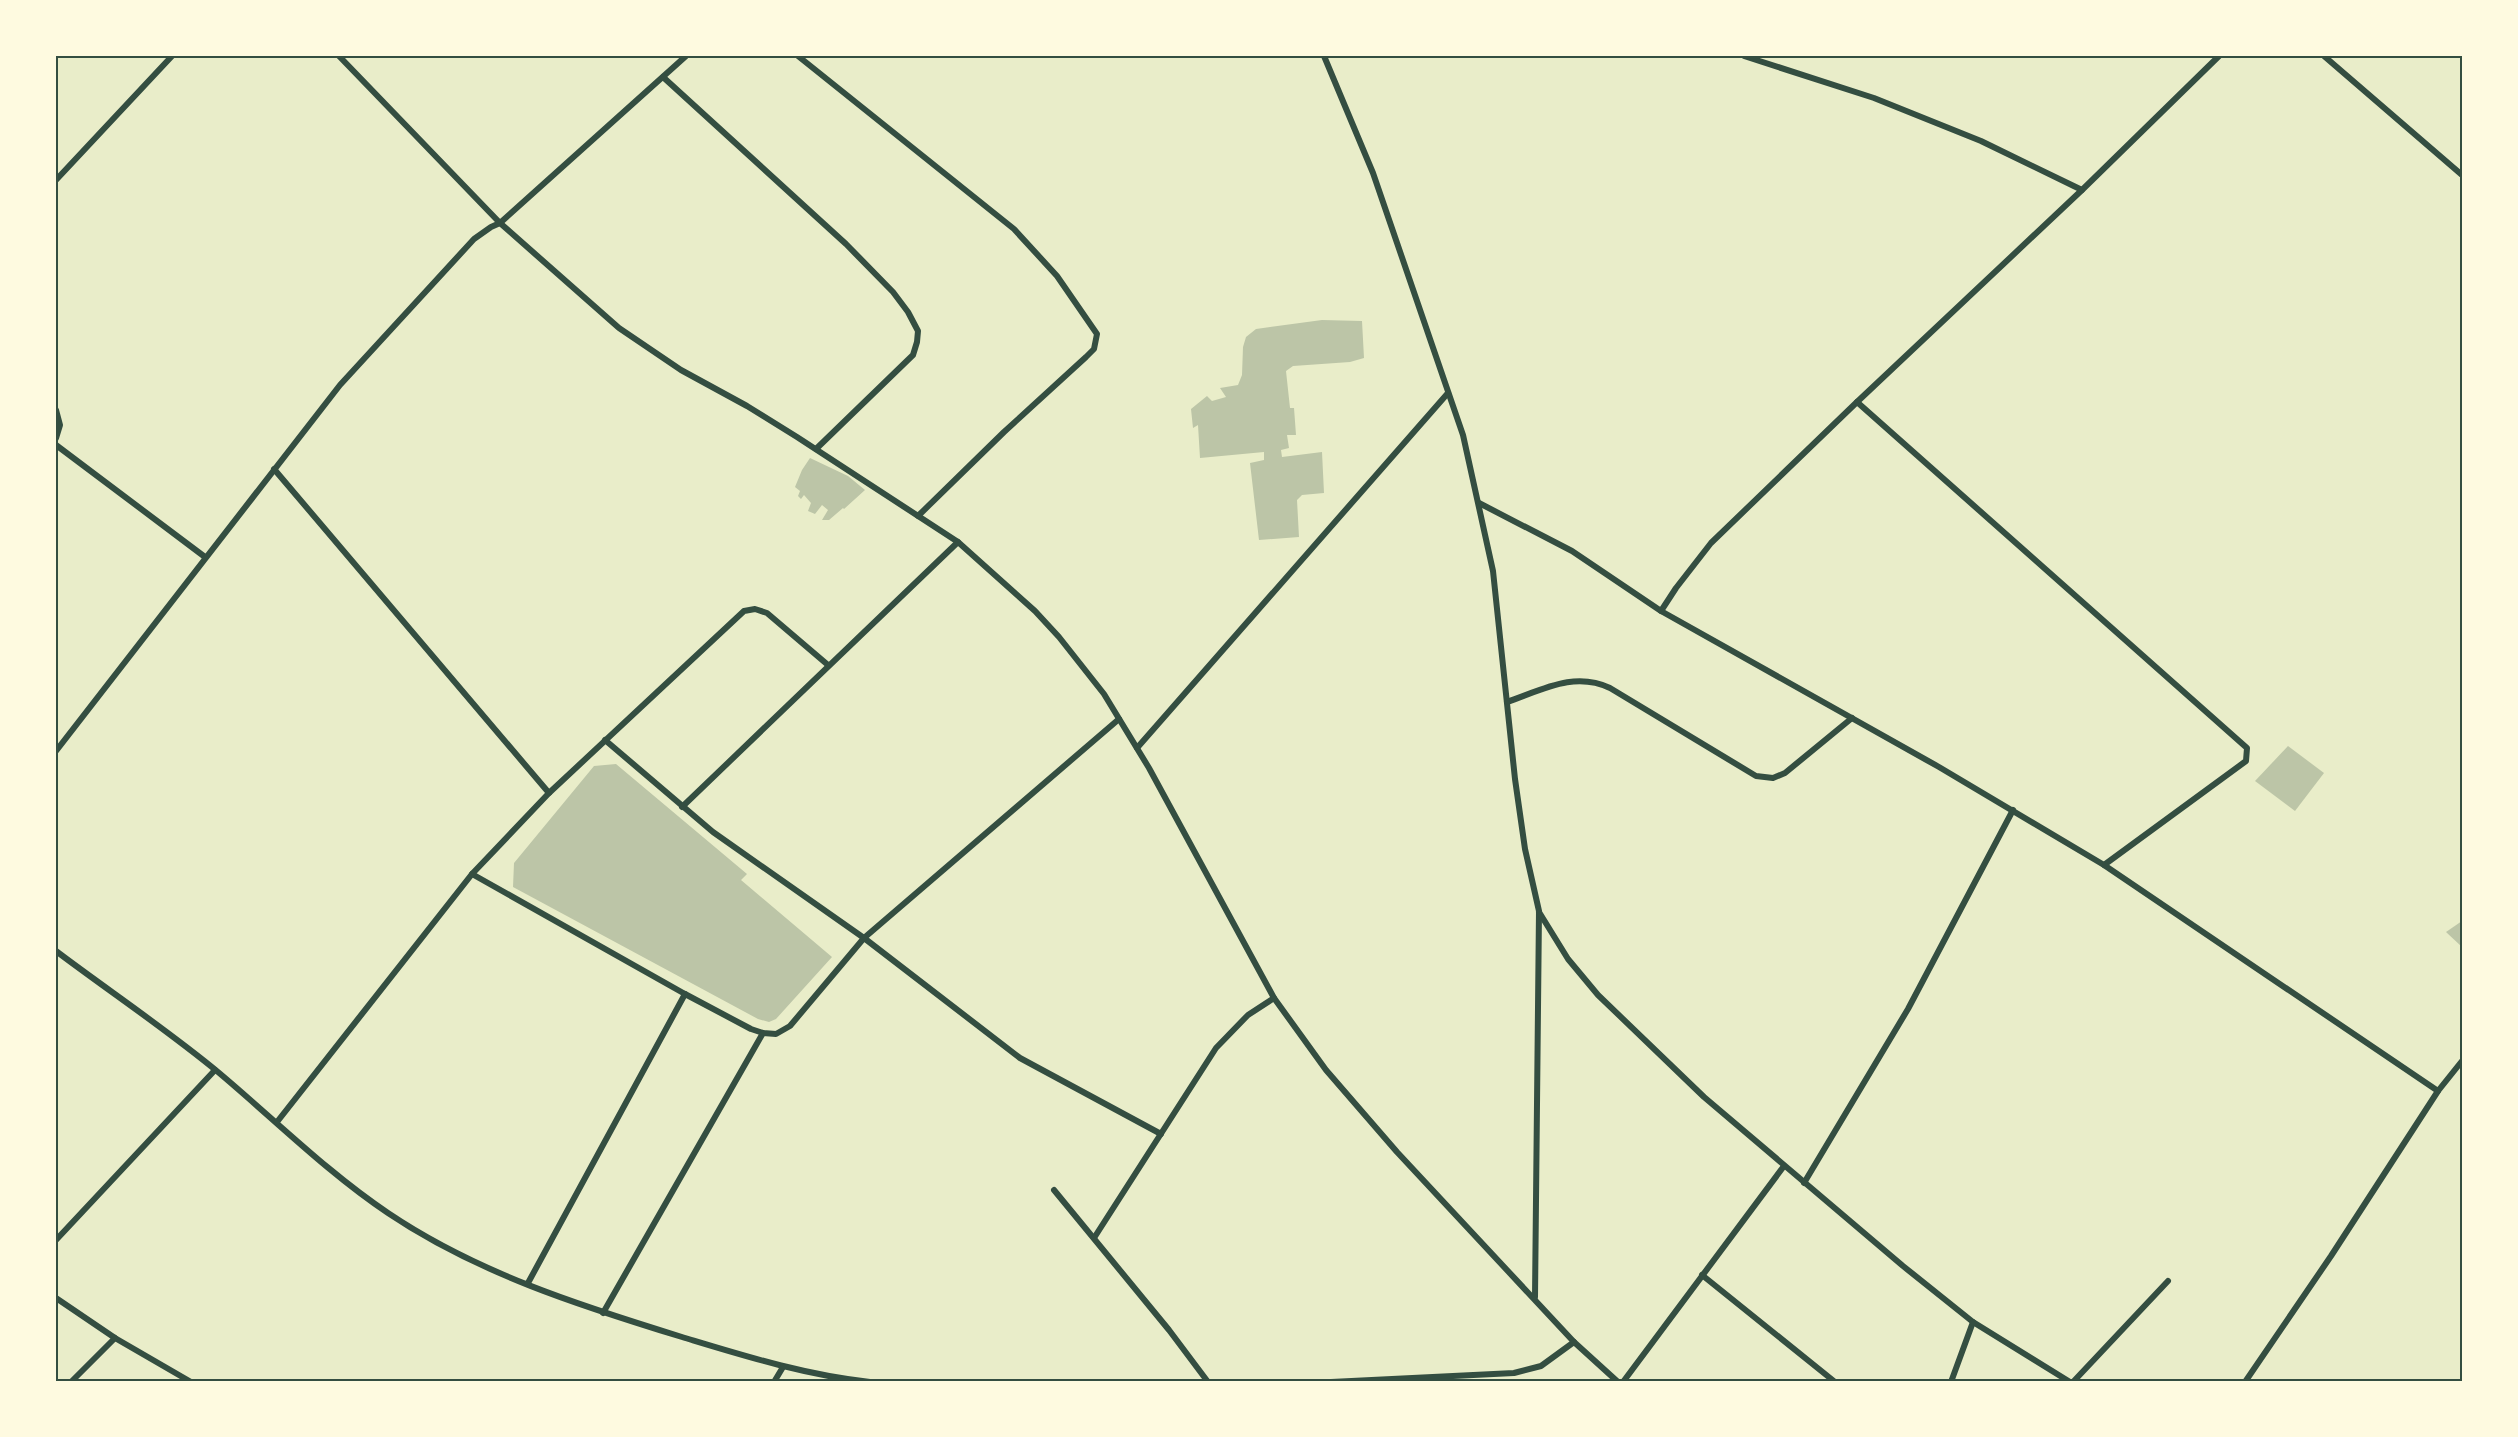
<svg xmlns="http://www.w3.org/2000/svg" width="2518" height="1437" font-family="Poppins,sans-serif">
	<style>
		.building { fill: #bcc5a7 }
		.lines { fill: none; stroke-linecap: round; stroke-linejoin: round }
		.minor { stroke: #344e41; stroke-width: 6 }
		.neatline { fill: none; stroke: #344e41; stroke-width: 2 }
	</style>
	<rect width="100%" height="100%" fill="#e9edc9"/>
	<!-- building -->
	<g class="building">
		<path d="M1322,320L1362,321L1364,358L1350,362L1293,366L1286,371L1290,408H1294L1296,435H1287L1289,448L1281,450L1282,457L1322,452L1324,493L1302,495L1297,500L1299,537L1259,540L1250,463L1264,460V452L1200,458L1198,425L1193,428L1191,409L1207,396L1212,401L1226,397L1220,388L1238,385L1242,375L1243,347L1246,337L1256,329Z"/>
		<path d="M810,458L848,476L865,490L844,509L843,508L829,520H822L828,510L822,505L815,514L808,511L811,503L804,495L801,499L798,496L800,491L795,487L802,470Z"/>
		<path d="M2288,746L2324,773L2295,811L2255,781Z"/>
		<path d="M616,764L747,874L741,880L832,957L776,1019L769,1022L758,1019L513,887L514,863L594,766Z"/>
		<path d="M2462,921V947L2446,932Z"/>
	</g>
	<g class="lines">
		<!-- minor -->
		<g class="minor">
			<path d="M339,56L500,223L619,328L681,370L747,406L797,437L958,542L1035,611L1059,637L1104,694L1149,768L1274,998L1326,1070L1397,1152L1574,1342L1618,1382"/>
			<path d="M798,56L1014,229L1057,276L1097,334L1094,349L1086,357L1004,432L918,516"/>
			<path d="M1324,56L1373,173L1463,435L1493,571L1515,779L1525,849L1539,911L1535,1297"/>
			<path d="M1744,56L1874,98L1981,141L2082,190"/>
			<path d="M2324,56L2462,175"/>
			<path d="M663,77L846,244L893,292L908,312L918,331L917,342L913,355L816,449"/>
			<path d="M56,180L172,56"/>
			<path d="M1857,402L2247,748L2246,761L2104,865"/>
			<path d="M56,410L60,425L56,438"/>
			<path d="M56,445L205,557"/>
			<path d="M274,469L549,793"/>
			<path d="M1479,503L1572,551L1661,611L1939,767L2104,865L2438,1091"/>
			<path d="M1661,611L1676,588L1711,543L1857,402L2082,190L2219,56"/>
			<path d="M1507,702C1542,690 1574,671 1610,688L1756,776L1773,778L1785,773L1852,718"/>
			<path d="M605,740L713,832L864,938L1020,1058L1161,1134"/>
			<path d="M1137,748L1448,393"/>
			<path d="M56,751L340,385L474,239L491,227L500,223L686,56"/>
			<path d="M682,807L958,542"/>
			<path d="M472,874L685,994L751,1029L763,1033L776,1034L790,1026L864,938L1119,719"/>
			<path d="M1539,912L1568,959L1598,995L1704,1097L1903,1266L1973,1322L2070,1382"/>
			<path d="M56,951C109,991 166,1029 218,1072C274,1119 327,1172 388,1213C477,1273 581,1306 682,1337C745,1356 805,1375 870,1382"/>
			<path d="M277,1122L472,874L549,793L744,611L755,609L767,613L828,665"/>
			<path d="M1804,1183L1908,1009L2013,810"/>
			<path d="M1054,1190L1169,1330L1208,1382"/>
			<path d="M1094,1238L1216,1048L1248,1015L1274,998"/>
			<path d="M56,1240L215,1070"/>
			<path d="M1702,1275L1835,1382"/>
			<path d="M528,1283L685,994"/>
			<path d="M56,1298L115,1338L191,1382"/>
			<path d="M603,1313L763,1033"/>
			<path d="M71,1382L115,1338"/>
			<path d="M774,1382L783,1367"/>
			<path d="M1331,1382L1514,1373L1541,1366L1574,1342"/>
			<path d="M1623,1382L1784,1166"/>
			<path d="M1951,1382L1973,1322"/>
			<path d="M2073,1382L2168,1281"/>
			<path d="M2245,1382L2331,1256L2438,1091L2462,1061"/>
		</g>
	</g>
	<!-- border -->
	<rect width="2518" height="1437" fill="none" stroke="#fefae0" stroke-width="114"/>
	<rect x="57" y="57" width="2404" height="1323" class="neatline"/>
</svg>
